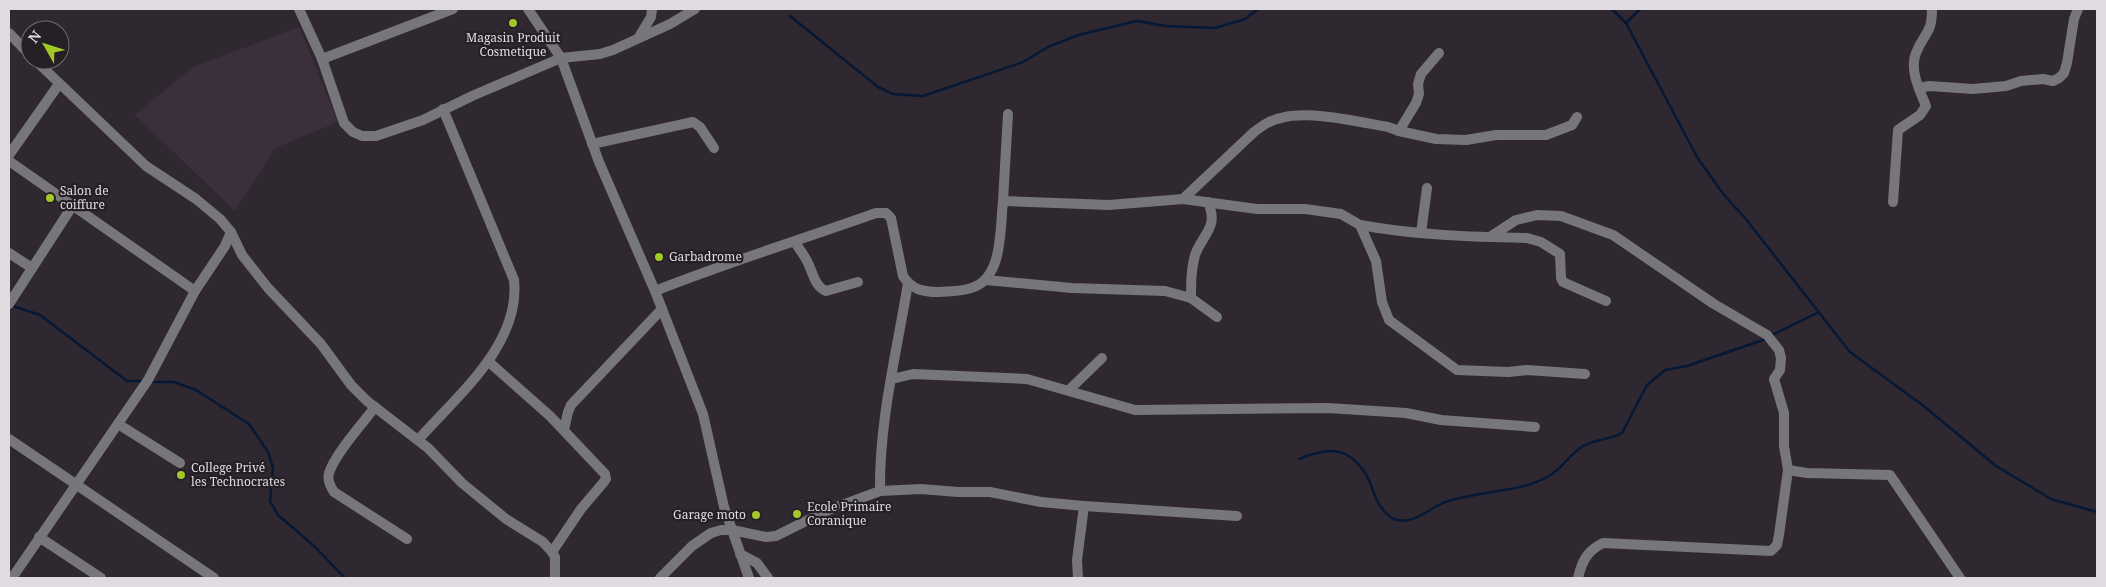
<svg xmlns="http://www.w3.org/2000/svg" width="2106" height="587" font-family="'Noto Serif',serif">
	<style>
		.built { fill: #3b2f3c }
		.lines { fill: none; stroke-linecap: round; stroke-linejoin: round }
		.stream { stroke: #051836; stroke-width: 2.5 }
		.minor { stroke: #76767b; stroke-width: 10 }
		.poi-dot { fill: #a2c928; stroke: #251f26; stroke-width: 2 }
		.labels { text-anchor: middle; stroke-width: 4.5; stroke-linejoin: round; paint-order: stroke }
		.poi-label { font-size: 12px; fill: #e0dbe0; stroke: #251f26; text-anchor: start }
	</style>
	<rect width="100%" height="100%" fill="#2f2830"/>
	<!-- built -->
	<path class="built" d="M299,27L338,122L275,148L235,211L135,115L193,67Z"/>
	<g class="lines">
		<!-- stream -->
		<g class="stream">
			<path d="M1612,9L1626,23L1697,157L1724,195L1745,218L1850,352L1925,407L1996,466L2051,499L2097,512"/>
			<path d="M790,16L878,87L893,94L923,96L1023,62L1048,47L1078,35L1137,21L1166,26L1215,28L1245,19L1258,9"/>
			<path d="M1626,23L1640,9"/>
			<path d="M13,306L40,315L127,381H144"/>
			<path d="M1770,336L1817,313"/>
			<path d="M152,382H174L196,390L249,424L268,452L273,468L270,501L278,515L313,545L345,578"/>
			<path d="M1299,459C1327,448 1347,445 1365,473C1372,483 1373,496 1381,507C1384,511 1390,518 1394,519C1412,526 1428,509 1443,503C1477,490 1517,494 1549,476C1562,469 1570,454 1583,446C1595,439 1610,440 1622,433L1647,385L1665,370L1687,366L1766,339"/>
		</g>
		<!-- minor -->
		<g class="minor">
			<path d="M299,9L322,59L344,123L353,132L362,136H376L423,120L472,96L561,58L600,54L613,50L670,24L695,9"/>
			<path d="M528,9L561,58L599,162L655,291L703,414L724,507L749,578"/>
			<path d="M9,33L30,55"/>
			<path d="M639,37L651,17L652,9"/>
			<path d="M322,59L453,9"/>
			<path d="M35,60L146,166L196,199L220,219L231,232L242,255L268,288L321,344L351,385L367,401L428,448L462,483L506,519L543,542L552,552L555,557V578"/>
			<path d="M1919,88L1929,86L1973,89L2006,86L2021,81L2043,79L2053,81L2059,78L2064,73L2067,63L2074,19L2078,9"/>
			<path d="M1008,114L1003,201L1109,205L1183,199L1257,209H1305L1341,214L1360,225L1376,261L1382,302L1389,320L1457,370L1508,372L1527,370L1585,374"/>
			<path d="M1399,131L1436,139L1466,140L1496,135H1546L1572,125L1577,117"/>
			<path d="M592,144L693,122L700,127L714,148"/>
			<path d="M9,155L59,84"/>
			<path d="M9,161L195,291"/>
			<path d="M1183,199L1254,132C1262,126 1270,120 1281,118C1309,110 1359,122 1388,127L1399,131L1416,103L1419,94L1418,84L1421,74L1439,53"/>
			<path d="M1893,202L1898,130L1920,115L1926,106C1920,91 1909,70 1916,53C1924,32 1932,35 1932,9"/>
			<path d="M1360,225C1415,235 1471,237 1527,238L1541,242L1560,254L1561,278L1563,282L1606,301"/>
			<path d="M1421,233L1427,188"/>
			<path d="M1490,237L1516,220L1537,215L1561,216L1613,235L1714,304L1767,335L1779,350L1781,358L1780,370L1774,379L1784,413V446L1788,470L1779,535L1777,545L1771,551L1603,543C1587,551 1582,561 1578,578"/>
			<path d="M795,242C799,249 805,256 808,263C813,273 815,287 826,291L858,282"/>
			<path d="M9,253L32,268"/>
			<path d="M985,280L1072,288L1165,291L1191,298L1217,317"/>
			<path d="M655,291C728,262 803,239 876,213H886L891,218L903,276C912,290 923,292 939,292C951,291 963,292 974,287C1003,276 1000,228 1003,201"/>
			<path d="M1191,298C1191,283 1191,270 1195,255C1203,233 1219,228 1208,202"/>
			<path d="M9,304L73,205"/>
			<path d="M489,362L550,416L605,474L606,479L603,483L581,509L552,552"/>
			<path d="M892,379L913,374L1027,379L1135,410L1328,408L1406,413L1441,420L1535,427"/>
			<path d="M1069,390L1102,358"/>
			<path d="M375,407C362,424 335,454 329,473C327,480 330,486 334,492L407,539"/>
			<path d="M118,424L180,463"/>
			<path d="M564,430L568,412L571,405L662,309"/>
			<path d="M9,439L214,578"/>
			<path d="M418,440C457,396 521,344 514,280L443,109"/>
			<path d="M1788,470L1807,473L1890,475L1960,578"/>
			<path d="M880,491C879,421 897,351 908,283"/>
			<path d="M39,537L101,578"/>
			<path d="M740,554L757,563L768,578"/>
			<path d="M12,578L148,380L195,291L225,246L231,232"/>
			<path d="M660,578L692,546L711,533L721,530H732L766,537L776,536L826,511L880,491L921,489L958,492H990L1041,502L1084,506L1237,516"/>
			<path d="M1078,578L1077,560L1084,506"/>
		</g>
	</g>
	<!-- markers -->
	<g class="poi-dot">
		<circle cx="513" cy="23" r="5"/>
		<circle cx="50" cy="198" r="5"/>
		<circle cx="659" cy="257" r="5"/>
		<circle cx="181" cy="475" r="5"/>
		<circle cx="797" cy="514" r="5"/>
		<circle cx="756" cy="515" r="5"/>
	</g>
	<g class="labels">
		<!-- poi labels -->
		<g class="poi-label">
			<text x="513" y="42" text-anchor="middle">Magasin Produit<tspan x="513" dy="14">Cosmetique</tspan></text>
			<text x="60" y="195">Salon de<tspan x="60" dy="14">coiffure</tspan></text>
			<text x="669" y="261">Garbadrome</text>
			<text x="191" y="472">College Privé<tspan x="191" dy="14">les Technocrates</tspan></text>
			<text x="807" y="511">Ecole Primaire<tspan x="807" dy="14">Coranique</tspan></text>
			<text x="746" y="519" text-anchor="end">Garage moto</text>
		</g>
	</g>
	<!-- border -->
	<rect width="2106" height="587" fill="none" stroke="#e0dbe0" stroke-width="20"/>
	<!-- north arrow -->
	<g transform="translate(45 45) rotate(309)"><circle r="24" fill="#251f26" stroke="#706a70"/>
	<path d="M0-4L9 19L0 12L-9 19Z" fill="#a2c928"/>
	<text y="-8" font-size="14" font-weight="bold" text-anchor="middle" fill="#e0dbe0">N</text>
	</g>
</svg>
